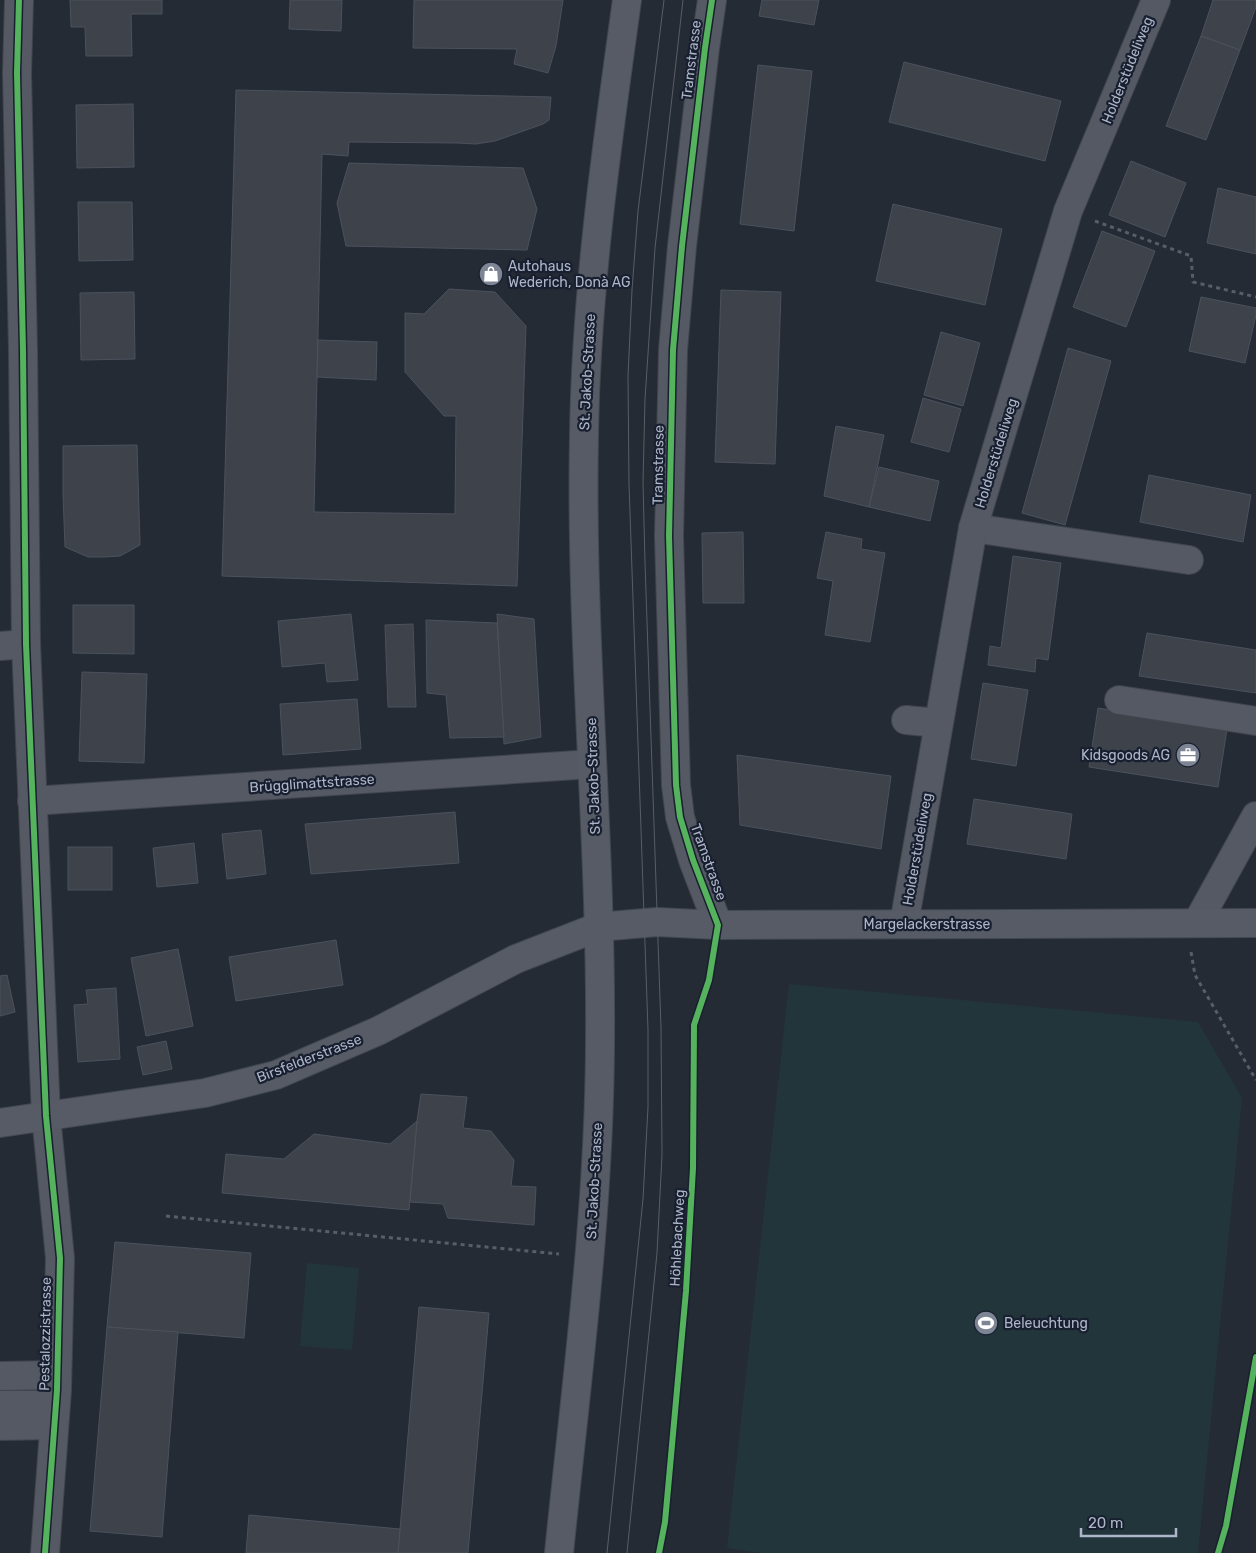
<svg xmlns="http://www.w3.org/2000/svg" width="1256" height="1553" font-family="Rubik,sans-serif">
	<style>
		.green { fill: #22353b }
		.building { fill: #3d424b; stroke: #4c525d }
		.lines { fill: none; stroke-linecap: round; stroke-linejoin: round }
		.minor-casing { stroke: #41454d; stroke-width: 30 }
		.major-casing { stroke: #424851; stroke-width: 30 }
		.path { stroke: #585d66; stroke-width: 3; stroke-dasharray: 4 4; stroke-linecap: butt }
		.minor { stroke: #545963; stroke-width: 28 }
		.major { stroke: #575b65; stroke-width: 28 }
		.tram { stroke: #595d66; stroke-width: 1 }
		.cycleway-casing { stroke: #182030; stroke-width: 9 }
		.cycleway { stroke: #56b35d; stroke-width: 6 }
		.labels { text-anchor: middle; stroke-width: 4.5; stroke-linejoin: round; paint-order: stroke }
		.street-label { font-size: 14px; fill: #adb5c8; stroke: #182030 }
		.poi-label { font-size: 14px; fill: #adb5c8; stroke: #182030; text-anchor: start }
	</style>
	<rect width="100%" height="100%" fill="#252b35"/>
	<!-- green -->
	<g class="green">
		<path d="M789,984L1198,1022L1242,1098L1198,1553H763L727,1548Z"/>
		<path d="M307,1263L359,1268L352,1350L300,1346Z"/>
	</g>
	<!-- building -->
	<g class="building">
		<path d="M70,0H162V14H131L132,56H86L85,27H71Z"/>
		<path d="M290,0H342L341,31L289,29Z"/>
		<path d="M414,0H563L556,46L548,73L514,64L517,49L413,48Z"/>
		<path d="M762,0H819L814,25L759,16Z"/>
		<path d="M1213,0H1256V7L1240,50L1201,36Z"/>
		<path d="M1201,36L1240,50L1206,140L1166,126Z"/>
		<path d="M904,62L1061,101L1045,161L889,122Z"/>
		<path d="M758,65L812,71L794,231L740,224Z"/>
		<path d="M236,90L551,97L549,120L543,124L495,141L476,144L458,143L349,142L348,156L322,154L314,512L455,514L456,416H444L405,372V313L424,314L449,289L495,292L526,326L517,586L222,576Z"/>
		<path d="M133,104L134,167L77,168L76,105Z"/>
		<path d="M1131,161L1186,183L1165,237L1109,215Z"/>
		<path d="M349,163L523,168L537,209L527,250L346,246L337,203Z"/>
		<path d="M1218,188L1256,197V254L1207,243Z"/>
		<path d="M78,202H132L133,260L79,261Z"/>
		<path d="M893,204L1002,229L985,305L876,281Z"/>
		<path d="M1102,231L1155,251L1126,327L1073,307Z"/>
		<path d="M721,290L781,292L775,464L715,462Z"/>
		<path d="M134,292L135,359L81,360L80,293Z"/>
		<path d="M1201,297L1256,308V315L1245,363L1189,351Z"/>
		<path d="M941,332L980,343L963,406L924,395Z"/>
		<path d="M318,340L377,342L376,380L317,377Z"/>
		<path d="M1068,348L1111,361L1065,525L1022,513Z"/>
		<path d="M923,398L961,409L949,452L911,442Z"/>
		<path d="M836,426L884,435L869,507L824,496Z"/>
		<path d="M137,445L140,545L120,556L104,557H88L65,547L63,494V446Z"/>
		<path d="M879,467L939,481L930,521L869,507Z"/>
		<path d="M1149,475L1251,495L1243,542L1140,522Z"/>
		<path d="M743,532L744,603H703L702,533Z"/>
		<path d="M826,532L862,539L861,549L885,553L870,642L825,635L833,581L817,578Z"/>
		<path d="M1013,556L1061,563L1048,660L1036,658L1035,672L988,665L990,646L1001,648Z"/>
		<path d="M73,605H134V654L73,653Z"/>
		<path d="M351,614L358,680L327,682L325,663L282,667L278,621Z"/>
		<path d="M497,614L534,619L541,737L504,744Z"/>
		<path d="M426,620L497,623L504,737L450,738L446,695L427,693Z"/>
		<path d="M413,624L416,707H388L385,625Z"/>
		<path d="M1147,633L1256,650V693L1139,676Z"/>
		<path d="M82,672L147,674L144,763L79,761Z"/>
		<path d="M983,683L1028,690L1016,766L971,759Z"/>
		<path d="M357,699L361,749L283,755L280,704Z"/>
		<path d="M1098,708L1227,729L1218,787L1089,767Z"/>
		<path d="M737,755L891,776L881,849L740,825Z"/>
		<path d="M974,799L1072,814L1066,859L967,844Z"/>
		<path d="M455,812L459,863L311,874L305,824Z"/>
		<path d="M261,830L266,874L227,879L222,834Z"/>
		<path d="M194,843L198,883L157,887L153,848Z"/>
		<rect x="68" y="847" width="44" height="43"/>
		<path d="M336,940L343,985L236,1001L229,957Z"/>
		<path d="M178,949L193,1026L146,1036L131,958Z"/>
		<path d="M7,975L15,1012L0,1016V976Z"/>
		<path d="M116,988L120,1059L78,1062L74,1005L88,1004L86,990Z"/>
		<path d="M166,1041L172,1069L143,1075L137,1047Z"/>
		<path d="M421,1094L467,1097L463,1128L491,1131L514,1160L511,1186L536,1187L534,1225L448,1218L443,1204L410,1202L417,1121Z"/>
		<path d="M417,1121L409,1210L222,1193L226,1154L284,1159L314,1134L390,1144Z"/>
		<path d="M115,1242L251,1253L244,1338L107,1327Z"/>
		<path d="M419,1307L489,1313L468,1553H398Z"/>
		<path d="M107,1327L178,1332L162,1537L90,1531Z"/>
		<path d="M249,1515L400,1529L398,1553H246Z"/>
	</g>
	<g class="lines">
		<!-- minor casing -->
		<g class="minor-casing">
			<g id="minor">
				<path d="M19,0L17,73L23,350L26,644L46,1116L60,1258L57,1390L45,1553"/>
				<path d="M712,0L705,48L682,246L673,350L669,536L676,785L680,817L693,860L718,925"/>
				<path d="M973,528L1189,560"/>
				<path d="M0,646L26,644"/>
				<path d="M1119,700L1256,721"/>
				<path d="M906,720L938,723"/>
				<path d="M32,801L592,764"/>
				<path d="M1197,923L1256,816"/>
				<path d="M904,924L973,528L1068,211L1156,0"/>
				<path d="M0,1376L57,1375"/>
				<path d="M0,1405H55"/>
				<path d="M0,1426L54,1425"/>
			</g>
		</g>
		<!-- major casing -->
		<g class="major-casing">
			<g id="major">
				<path d="M0,1123L205,1093L276,1075L378,1031L516,959L598,927L657,922L718,925L1256,923"/>
				<path d="M559,1553C576,1385 599,1216 600,1046C602,843 580,639 584,436C586,290 607,144 627,0"/>
			</g>
		</g>
		<!-- path -->
		<g class="path">
			<path d="M1095,221L1191,256L1193,282L1256,297"/>
			<path d="M1191,952L1195,975L1256,1080"/>
			<path d="M166,1216L559,1254"/>
		</g>
		<!-- minor -->
		<use href="#minor" class="minor"/>
		<!-- major -->
		<use href="#major" class="major"/>
		<!-- tram -->
		<g class="tram">
			<path d="M607,1553L643,1199L648,1107V1030L629,484L628,376L632,290L638,211L664,0"/>
			<path d="M627,1553L657,1253L662,1155L661,1028L645,563L643,482L645,399L655,248L683,0"/>
		</g>
		<!-- cycleway casing -->
		<g class="cycleway-casing">
			<g id="cycleway">
				<path d="M19,0L17,73L23,350L26,644L46,1116L60,1258L57,1390L45,1553"/>
				<path d="M659,1553L665,1522L686,1291L693,1168L694,1025L709,980L718,925L693,860L680,817L676,785L669,536L673,350L682,246L705,48L712,0"/>
				<path d="M1218,1553L1226,1526L1256,1357"/>
			</g>
		</g>
		<!-- cycleway -->
		<use href="#cycleway" class="cycleway"/>
	</g>
	<!-- icons -->
	<defs>
		<g id="shop-disc" transform="scale(1.25)"><circle r="9.5" fill="#7d8595" stroke="#182030"/><path d="M-5-2.5h2.3a2.7 3.5 0 0 1 5.4 0H5L5.5 6h-11ZM-1.5-2.5h3a1.5 2.3 0 0 0-3 0Z" fill="#fff"/></g>
		<g id="office-disc" transform="scale(1.25)"><circle r="9.5" fill="#7d8595" stroke="#182030"/><path d="M-6-3h4V-5.5h4V-3h4V5H-6ZM-1-4.5V-3h2v-1.5ZM-6 0V1H6V0Z" fill="#fff"/></g>
		<g id="stadium-disc" transform="scale(1.25)"><circle r="9.5" fill="#7d8595" stroke="#182030"/><path d="M0-5a6.5 5 0 1 0 0 10a6.5 5 0 1 0 0-10ZM-3.5-1.8h7v3.6h-7Z" fill="#fff"/></g>
	</defs>
	<g fill-rule="evenodd">
		<use href="#shop-disc" x="491" y="274"/>
		<use href="#office-disc" x="1188" y="755"/>
		<use href="#stadium-disc" x="986" y="1323"/>
	</g>
	<g class="labels">
		<!-- street labels -->
		<g class="street-label">
			<text transform="translate(691 60) rotate(-83)" y="5">Tramstrasse</text>
			<text transform="translate(1127 70) rotate(-68)" y="5">Holderstüdeliweg</text>
			<text transform="translate(587 372) rotate(-87)" y="5">St. Jakob-Strasse</text>
			<text transform="translate(996 453) rotate(-73)" y="5">Holderstüdeliweg</text>
			<text transform="translate(658 465) rotate(-89)" y="5">Tramstrasse</text>
			<text transform="translate(593 776) rotate(-92)" y="5">St. Jakob-Strasse</text>
			<text transform="translate(312 783) rotate(-4)" y="5">Brügglimattstrasse</text>
			<text transform="translate(917 849) rotate(-80)" y="5">Holderstüdeliweg</text>
			<text transform="translate(709 862) rotate(70)" y="5">Tramstrasse</text>
			<text x="927" y="929">Margelackerstrasse</text>
			<text transform="translate(309 1058) rotate(-21)" y="5">Birsfelderstrasse</text>
			<text transform="translate(594 1181) rotate(-87)" y="5">St. Jakob-Strasse</text>
			<text transform="translate(677 1238) rotate(-87)" y="5">Höhlebachweg</text>
			<text transform="translate(45 1334) rotate(-89)" y="5">Pestalozzistrasse</text>
		</g>
		<!-- poi labels -->
		<g class="poi-label">
			<text x="508" y="271">Autohaus<tspan x="508" dy="16">Wederich, Donà AG</tspan></text>
			<text x="1170" y="760" text-anchor="end">Kidsgoods AG</text>
			<text x="1004" y="1328">Beleuchtung</text>
		</g>
	</g>
	<!-- scale -->
	<path d="M1081 1528v8h95v-8" fill="none" stroke="#adb5c8" stroke-width="2.5"/>
	<text x="1088" y="1528" font-size="15" fill="#adb5c8" stroke="#182030" stroke-width="4" paint-order="stroke">20 m</text>
</svg>
